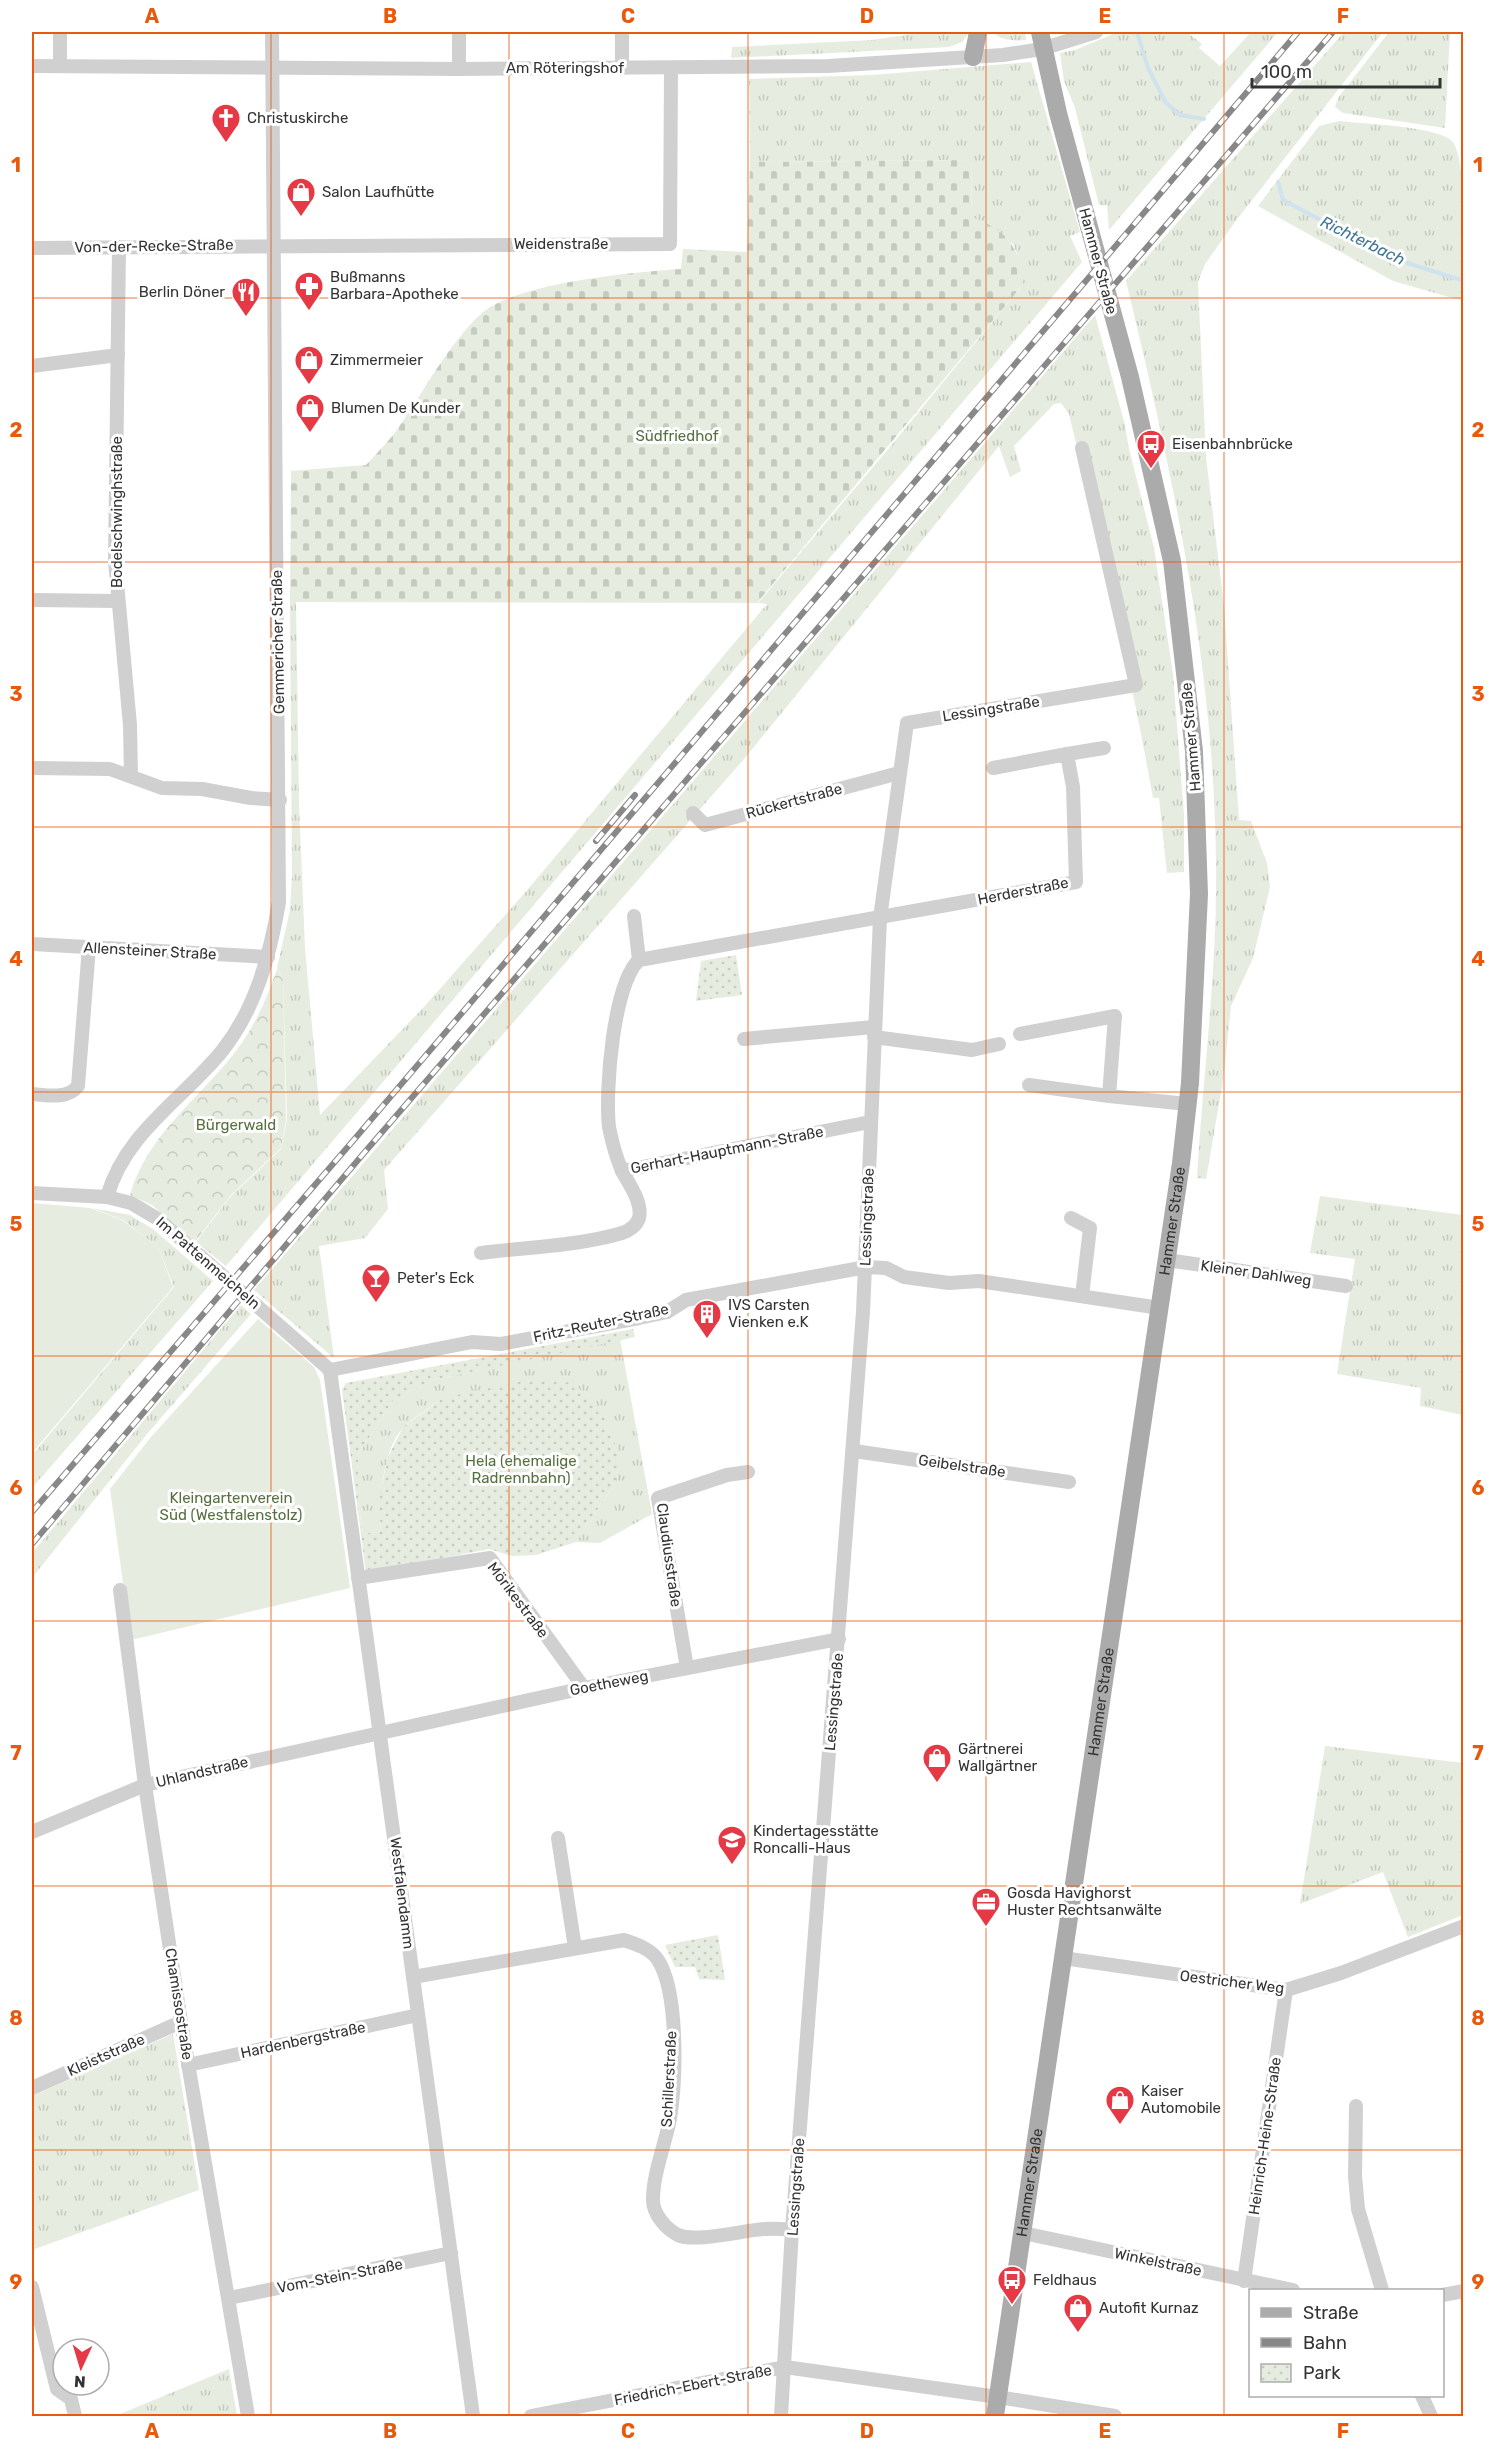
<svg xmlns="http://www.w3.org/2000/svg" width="1495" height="2448" font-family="Rubik,sans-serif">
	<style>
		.grass { fill: url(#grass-tufts) }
		.forest { fill: url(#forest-crowns) }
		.cemetery { fill: url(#cemetery-stones) }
		.park { fill: url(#park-dots) }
		.garden { fill: #e6ecdf }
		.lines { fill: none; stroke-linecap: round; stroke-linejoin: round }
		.stream { stroke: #cfe2ee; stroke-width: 4 }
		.minor { stroke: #d0d0d0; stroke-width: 14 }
		.major { stroke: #ababab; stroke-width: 18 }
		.rail-casing { stroke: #888; stroke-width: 6 }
		.rail { stroke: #fff; stroke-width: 4; stroke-dasharray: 11; stroke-linecap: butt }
		.grid { fill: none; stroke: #e8590c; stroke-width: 1.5; stroke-opacity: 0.55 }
		.labels { text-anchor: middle; stroke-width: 6; stroke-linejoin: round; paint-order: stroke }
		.street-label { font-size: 15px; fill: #333; stroke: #fff }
		.poi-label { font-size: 15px; fill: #333; stroke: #fff; text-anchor: start }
		.park-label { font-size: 15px; fill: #56703f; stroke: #fff }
		.water-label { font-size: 16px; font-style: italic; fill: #3f7597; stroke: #fff }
		.neatline { fill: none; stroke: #e8590c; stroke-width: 2 }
		.grid-label { font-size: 20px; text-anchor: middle; font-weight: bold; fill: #e8590c }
	</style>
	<defs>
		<pattern id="grass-tufts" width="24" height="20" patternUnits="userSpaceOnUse" patternTransform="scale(1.5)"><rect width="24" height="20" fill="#e6ecdf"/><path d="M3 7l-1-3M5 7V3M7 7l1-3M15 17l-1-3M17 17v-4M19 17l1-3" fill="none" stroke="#c6cbc0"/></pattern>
		<pattern id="forest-crowns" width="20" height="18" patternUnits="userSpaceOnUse" patternTransform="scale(1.5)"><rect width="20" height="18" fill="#e6ecdf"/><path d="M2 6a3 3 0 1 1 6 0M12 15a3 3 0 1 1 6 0" fill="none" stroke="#c6cbc0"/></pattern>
		<pattern id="cemetery-stones" width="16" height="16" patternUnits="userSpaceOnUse" patternTransform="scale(1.5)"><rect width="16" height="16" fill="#e6ecdf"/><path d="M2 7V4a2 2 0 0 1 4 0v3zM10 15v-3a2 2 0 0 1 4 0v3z" fill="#c6cbc0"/></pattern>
		<pattern id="park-dots" width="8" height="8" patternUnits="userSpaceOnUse" patternTransform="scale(1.5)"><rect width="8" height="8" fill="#e6ecdf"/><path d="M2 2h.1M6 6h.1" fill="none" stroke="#c6cbc0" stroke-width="1.8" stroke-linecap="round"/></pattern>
	</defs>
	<rect width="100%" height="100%" fill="#fff"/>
	<!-- grass -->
	<g class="grass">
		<path d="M926,32H970L962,42L949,47L731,58L732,47L872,40Z"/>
		<path d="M993,32H1025L1026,40C1015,41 1001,41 993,32Z"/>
		<path d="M1118,32H1187L1202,44L1199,48L1220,66L1251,32H1278L1109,230L1107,205H1099L1075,108L1064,81L1060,53L1075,50Z"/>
		<path d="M1344,32H1383L1235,222L1205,264L1198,282L1206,457L1224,606L1239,820L1251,821L1267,863L1270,887L1253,958L1231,1006L1223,1081L1206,1179L1197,1178C1203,1073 1218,966 1216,860C1214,664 1172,471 1126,281Z"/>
		<path d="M1389,32H1450L1445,128L1343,113L1335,107L1338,98Z"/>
		<path d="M1031,62L1080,232L1070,236L1082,262L226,1266L196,1242L230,1197L281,1149L287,1119L283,980L277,968L290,910L292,875L290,602H296L299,804L305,948L320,1115L423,1008L529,888L767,604L758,603L895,441L1025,282L1014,245L983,222L972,218L971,160L750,162L749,79L872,75Z"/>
		<path d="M1339,121C1363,124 1436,126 1452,141C1468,157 1464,274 1463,301L1393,281L1258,206L1319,126Z"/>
		<path d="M1095,315L1125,425L1129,449L1154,548L1173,674L1184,815V872L1167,873L1159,798H1153C1130,669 1100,542 1069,414L1061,403L1054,404L1014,446L1021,471L1010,477L999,446L744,759L384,1170L388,1209L365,1238L319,1246L334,1358L254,1290Z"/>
		<path d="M1320,1196L1463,1215V1415L1420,1406L1421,1388L1337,1374L1355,1259L1310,1253Z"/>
		<path d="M92,1208L130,1215L153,1229L213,1281L32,1488V1455L174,1287L158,1247L123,1220Z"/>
		<path d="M241,1305L251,1314L147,1434L32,1578V1553Z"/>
		<path d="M620,1339L652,1514L600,1543L576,1542L616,1482L443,1398C431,1407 417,1415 406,1425C382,1446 379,1502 381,1531L363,1534L358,1500V1455L393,1400L433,1380Z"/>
		<path d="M1325,1746L1463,1763V1915L1408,1937L1383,1872L1300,1904Z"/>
		<path d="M173,2034L199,2190L32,2250V2096Z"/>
		<path d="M229,2369L237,2416H115Z"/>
	</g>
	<!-- forest -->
	<path class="forest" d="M277,969L283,980L286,1120L281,1148L230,1196L195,1242L152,1205L130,1195C146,1137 197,1100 233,1055C253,1030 267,999 277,969Z"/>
	<!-- cemetery -->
	<path class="cemetery" d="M971,160L972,217C1009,232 1016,244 1025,282L757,603L290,602L291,471L366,465C377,453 389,441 399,427C424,391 449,343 482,313C516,283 634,272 681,269L683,249L747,252L750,162Z"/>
	<!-- park -->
	<g class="park">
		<path d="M736,955L742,995L696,1001L701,961Z"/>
		<path d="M633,1329L635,1337L433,1380L393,1400L358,1455V1500L363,1534L381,1531L379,1503L387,1459L403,1427L443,1398L533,1379L574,1383L603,1414L619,1454L616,1482L576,1542L536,1555L512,1556L489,1549L366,1573L342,1390L346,1383Z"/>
		<path d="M718,1935L725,1980L699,1979L695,1967H675L665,1945Z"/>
	</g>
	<!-- garden -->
	<g class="garden">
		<path d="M32,1203L90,1208L122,1220L158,1247L173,1287L32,1453Z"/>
		<path d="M258,1319L314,1367L320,1380L350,1588L131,1640L110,1489L151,1437Z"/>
	</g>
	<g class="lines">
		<!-- stream -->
		<g class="stream">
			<path d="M1137,32L1148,68L1166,103L1180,115L1204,119"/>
			<path d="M1278,182L1283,200L1392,258L1464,281"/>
		</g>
		<!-- minor -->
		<g class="minor">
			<path d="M60,32V66"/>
			<path d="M459,32V69"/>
			<path d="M622,32V68"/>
			<path d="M32,66L459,69L828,66L1003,55L1042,49L1096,32"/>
			<path d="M119,247L115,561L130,725L131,776"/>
			<path d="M32,248L670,244L671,68"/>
			<path d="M32,366L118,355"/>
			<path d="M32,600L118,601"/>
			<path d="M1067,754L1104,748"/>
			<path d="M32,768L110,769L162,788L202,789L251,798L280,800"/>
			<path d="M693,813L705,825L899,773"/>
			<path d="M634,916L639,960"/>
			<path d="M32,944L268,957"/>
			<path d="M1020,1034L1115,1016L1109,1096L1187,1104"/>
			<path d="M874,1037L972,1050L999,1044"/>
			<path d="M744,1039L874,1027"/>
			<path d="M1029,1085L1109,1096"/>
			<path d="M32,1094C47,1095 67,1100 78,1086L89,947"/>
			<path d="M870,1122L622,1171C616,1157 612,1142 609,1127C605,1091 613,984 639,960L1076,882L1073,787L1067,754L993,768"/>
			<path d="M32,1193L107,1197L131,1203L158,1219L330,1370"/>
			<path d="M107,1197C125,1133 182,1100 222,1051C256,1008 270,955 279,902L272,32"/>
			<path d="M1071,1218L1090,1228L1082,1296"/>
			<path d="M481,1253C527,1247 578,1246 622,1233C629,1231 637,1225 639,1218C643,1203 629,1184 622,1171"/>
			<path d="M1167,1260L1346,1286"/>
			<path d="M330,1370L473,2416"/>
			<path d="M330,1370L472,1342L501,1344L639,1318L667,1312L686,1300L866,1267L886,1268L904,1277L949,1283L979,1281L1160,1308"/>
			<path d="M854,1451L1069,1482"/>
			<path d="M358,1578L490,1558L584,1688"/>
			<path d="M120,1590L145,1785L181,2022L248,2416"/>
			<path d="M687,1668L658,1498L727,1475L748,1472"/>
			<path d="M32,1832L145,1785L584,1688L839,1639"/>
			<path d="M558,1838L575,1948"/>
			<path d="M1063,1958L1286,1990L1341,1973L1464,1926"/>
			<path d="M413,1977L624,1940C636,1944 651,1949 658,1960C679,1993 676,2081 670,2119C665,2145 653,2173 653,2200C653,2214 666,2229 678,2235C696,2243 744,2230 765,2229C774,2228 783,2229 792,2230"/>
			<path d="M188,2065L418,2015"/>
			<path d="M32,2088L181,2022"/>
			<path d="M1356,2106L1355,2176L1358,2209L1382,2290"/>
			<path d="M1023,2233L1293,2290"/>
			<path d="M1244,2281L1286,1990"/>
			<path d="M32,2287L57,2389L71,2399L75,2416"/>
			<path d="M1442,2295L1464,2291"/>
			<path d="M229,2298L451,2253"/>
			<path d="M1422,2396L1431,2416"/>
			<path d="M531,2416L785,2367L998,2397L1115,2416"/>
			<path d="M781,2416L792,2230L863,1312L880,918L907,723L1136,685L1082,448"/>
		</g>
		<!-- major -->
		<g class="major">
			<path d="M973,57L978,32"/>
			<path id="s1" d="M995,2416L1181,1163L1190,1083L1199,894L1194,751L1172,561L1130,377L1058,113L1040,32"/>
		</g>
		<!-- rail casing -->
		<g class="rail-casing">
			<g id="rail">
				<path d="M596,841L635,795"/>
				<path d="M32,1512L352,1142L1298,32"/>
				<path d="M32,1544L364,1153L1333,32"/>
			</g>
		</g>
		<!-- rail -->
		<use href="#rail" class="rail"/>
	</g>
	<!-- grid -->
	<path class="grid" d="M271,32V2416M509,32V2416M748,32V2416M986,32V2416M1224,32V2416M32,298H1464M32,562H1464M32,827H1464M32,1092H1464M32,1356H1464M32,1621H1464M32,1886H1464M32,2150H1464"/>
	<!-- icons -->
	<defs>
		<g id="church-pin" transform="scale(1.5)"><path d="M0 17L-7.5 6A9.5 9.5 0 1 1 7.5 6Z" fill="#e63946" stroke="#fff"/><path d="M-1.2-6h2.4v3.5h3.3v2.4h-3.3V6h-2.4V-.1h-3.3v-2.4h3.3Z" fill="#fff"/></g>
		<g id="shop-pin" transform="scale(1.5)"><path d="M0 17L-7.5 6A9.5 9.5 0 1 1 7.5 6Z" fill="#e63946" stroke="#fff"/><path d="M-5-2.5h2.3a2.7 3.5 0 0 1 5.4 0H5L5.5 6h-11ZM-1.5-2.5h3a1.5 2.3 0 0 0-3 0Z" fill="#fff"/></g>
		<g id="pharmacy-pin" transform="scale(1.5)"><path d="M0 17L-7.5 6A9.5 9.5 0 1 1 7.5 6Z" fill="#e63946" stroke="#fff"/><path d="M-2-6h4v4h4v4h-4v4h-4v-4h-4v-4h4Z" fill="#fff"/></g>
		<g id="restaurant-pin" transform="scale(1.5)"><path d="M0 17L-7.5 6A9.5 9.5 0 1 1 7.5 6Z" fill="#e63946" stroke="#fff"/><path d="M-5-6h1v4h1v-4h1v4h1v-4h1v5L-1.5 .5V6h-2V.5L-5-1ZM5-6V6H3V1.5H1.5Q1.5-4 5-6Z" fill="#fff"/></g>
		<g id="bus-pin" transform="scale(1.5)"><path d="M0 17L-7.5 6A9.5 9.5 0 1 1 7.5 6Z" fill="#e63946" stroke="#fff"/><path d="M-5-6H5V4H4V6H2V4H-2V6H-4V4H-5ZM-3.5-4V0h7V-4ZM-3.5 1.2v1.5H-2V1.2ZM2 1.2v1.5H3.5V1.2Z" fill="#fff"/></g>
		<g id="bar-pin" transform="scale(1.5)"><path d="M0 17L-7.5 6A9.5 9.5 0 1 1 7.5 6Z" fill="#e63946" stroke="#fff"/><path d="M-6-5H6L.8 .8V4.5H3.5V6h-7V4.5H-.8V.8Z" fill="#fff"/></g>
		<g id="building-pin" transform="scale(1.5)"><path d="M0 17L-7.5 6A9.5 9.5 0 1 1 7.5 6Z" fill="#e63946" stroke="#fff"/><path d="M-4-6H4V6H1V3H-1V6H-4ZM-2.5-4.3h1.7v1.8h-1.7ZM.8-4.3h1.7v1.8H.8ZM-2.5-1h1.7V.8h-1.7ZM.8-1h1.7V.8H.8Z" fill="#fff"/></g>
		<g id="school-pin" transform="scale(1.5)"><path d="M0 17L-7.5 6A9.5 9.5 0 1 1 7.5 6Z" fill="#e63946" stroke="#fff"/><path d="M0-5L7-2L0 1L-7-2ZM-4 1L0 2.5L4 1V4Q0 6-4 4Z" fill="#fff"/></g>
		<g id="office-pin" transform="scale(1.5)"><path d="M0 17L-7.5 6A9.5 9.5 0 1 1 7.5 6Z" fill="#e63946" stroke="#fff"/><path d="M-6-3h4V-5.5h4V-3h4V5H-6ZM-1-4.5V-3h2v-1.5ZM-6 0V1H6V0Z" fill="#fff"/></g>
	</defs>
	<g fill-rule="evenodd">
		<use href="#church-pin" x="226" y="118"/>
		<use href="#shop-pin" x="301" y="192"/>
		<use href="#pharmacy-pin" x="309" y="286"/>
		<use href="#restaurant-pin" x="246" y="292"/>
		<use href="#shop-pin" x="309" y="360"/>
		<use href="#shop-pin" x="310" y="408"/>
		<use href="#bus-pin" x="1151" y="444"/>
		<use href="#bar-pin" x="376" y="1278"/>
		<use href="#building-pin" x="707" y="1314"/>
		<use href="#shop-pin" x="937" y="1758"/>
		<use href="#school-pin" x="732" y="1840"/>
		<use href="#office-pin" x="986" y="1902"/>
		<use href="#shop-pin" x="1120" y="2100"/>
		<use href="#bus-pin" x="1012" y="2280"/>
		<use href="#shop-pin" x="1078" y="2308"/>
	</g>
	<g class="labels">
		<!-- street labels -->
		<g class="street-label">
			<text x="565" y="73">Am Röteringshof</text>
			<text x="561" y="249">Weidenstraße</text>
			<text transform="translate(154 246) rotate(-1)" y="5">Von-der-Recke-Straße</text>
			<text transform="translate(1098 261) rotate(75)" y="5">Hammer Straße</text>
			<text transform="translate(117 512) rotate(-90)" y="5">Bodelschwinghstraße</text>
			<text transform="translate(278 642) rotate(-91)" y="5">Gemmericher Straße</text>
			<text transform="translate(991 709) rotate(-9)" y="5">Lessingstraße</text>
			<text transform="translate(1191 737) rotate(-95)" y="5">Hammer Straße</text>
			<text transform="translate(794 801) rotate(-15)" y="5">Rückertstraße</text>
			<text transform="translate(1023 891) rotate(-11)" y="5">Herderstraße</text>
			<text transform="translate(150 951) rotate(3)" y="5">Allensteiner Straße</text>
			<text transform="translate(727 1150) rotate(-11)" y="5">Gerhart-Hauptmann-Straße</text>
			<text transform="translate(867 1217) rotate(-88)" y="5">Lessingstraße</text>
			<text dy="5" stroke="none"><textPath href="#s1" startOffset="1208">Hammer Straße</textPath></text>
			<text transform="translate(208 1263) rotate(41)" y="5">Im Pattenmeicheln</text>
			<text transform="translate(1256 1273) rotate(8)" y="5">Kleiner Dahlweg</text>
			<text transform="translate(601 1323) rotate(-12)" y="5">Fritz-Reuter-Straße</text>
			<text transform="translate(962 1466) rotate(8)" y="5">Geibelstraße</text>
			<text transform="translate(669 1555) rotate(82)" y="5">Claudiusstraße</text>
			<text transform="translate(518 1600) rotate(53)" y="5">Mörikestraße</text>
			<text transform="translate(609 1683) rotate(-11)" y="5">Goetheweg</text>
			<text transform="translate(834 1702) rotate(-85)" y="5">Lessingstraße</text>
			<text dy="5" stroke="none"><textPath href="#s1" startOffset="722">Hammer Straße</textPath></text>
			<text transform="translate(202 1772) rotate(-13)" y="5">Uhlandstraße</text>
			<text transform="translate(402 1893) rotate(83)" y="5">Westfalendamm</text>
			<text transform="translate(1232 1982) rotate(7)" y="5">Oestricher Weg</text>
			<text transform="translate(179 2004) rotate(81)" y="5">Chamissostraße</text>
			<text transform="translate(303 2040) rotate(-12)" y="5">Hardenbergstraße</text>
			<text transform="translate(106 2055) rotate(-24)" y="5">Kleiststraße</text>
			<text transform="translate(669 2079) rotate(-87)" y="5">Schillerstraße</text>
			<text transform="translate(1265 2136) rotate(-82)" y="5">Heinrich-Heine-Straße</text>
			<text dy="5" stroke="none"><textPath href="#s1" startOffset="236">Hammer Straße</textPath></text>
			<text transform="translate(796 2187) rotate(-86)" y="5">Lessingstraße</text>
			<text transform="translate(1158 2262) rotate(12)" y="5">Winkelstraße</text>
			<text transform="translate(340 2276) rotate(-11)" y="5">Vom-Stein-Straße</text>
			<text transform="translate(693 2385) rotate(-11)" y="5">Friedrich-Ebert-Straße</text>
		</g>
		<!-- poi labels -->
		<g class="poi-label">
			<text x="247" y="123">Christuskirche</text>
			<text x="322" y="197">Salon Laufhütte</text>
			<text x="330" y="282">Bußmanns<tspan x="330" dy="17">Barbara-Apotheke</tspan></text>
			<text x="225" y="297" text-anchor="end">Berlin Döner</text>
			<text x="330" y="365">Zimmermeier</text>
			<text x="331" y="413">Blumen De Kunder</text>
			<text x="1172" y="449">Eisenbahnbrücke</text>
			<text x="397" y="1283">Peter's Eck</text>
			<text x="728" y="1310">IVS Carsten<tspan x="728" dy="17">Vienken e.K</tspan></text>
			<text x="958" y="1754">Gärtnerei<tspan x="958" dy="17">Wallgärtner</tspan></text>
			<text x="753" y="1836">Kindertagesstätte<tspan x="753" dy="17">Roncalli-Haus</tspan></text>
			<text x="1007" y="1898">Gosda Havighorst<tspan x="1007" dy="17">Huster Rechtsanwälte</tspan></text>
			<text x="1141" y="2096">Kaiser<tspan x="1141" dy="17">Automobile</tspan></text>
			<text x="1033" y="2285">Feldhaus</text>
			<text x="1099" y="2313">Autofit Kurnaz</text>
		</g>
		<!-- park labels -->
		<g class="park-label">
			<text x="677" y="441">Südfriedhof</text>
			<text x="236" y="1130">Bürgerwald</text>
			<text x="521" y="1466">Hela (ehemalige<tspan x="521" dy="17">Radrennbahn)</tspan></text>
			<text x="231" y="1503">Kleingartenverein<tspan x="231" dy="17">Süd (Westfalenstolz)</tspan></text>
		</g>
		<!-- water labels -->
		<g class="water-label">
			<text transform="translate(1363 240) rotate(26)" y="6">Richterbach</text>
		</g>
	</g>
	<!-- border -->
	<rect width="1495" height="2448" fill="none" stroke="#ffffff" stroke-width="66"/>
	<!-- legend -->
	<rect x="1249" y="2289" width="195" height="108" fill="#ffffff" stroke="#adadad" stroke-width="1.5"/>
	<rect x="1261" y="2308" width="30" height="9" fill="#ababab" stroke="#adadad" stroke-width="1.5"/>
	<text x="1303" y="2319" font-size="18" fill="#333333">Straße</text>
	<rect x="1261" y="2338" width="30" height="9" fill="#888888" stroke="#adadad" stroke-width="1.5"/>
	<text x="1303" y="2349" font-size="18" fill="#333333">Bahn</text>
	<rect x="1261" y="2364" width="30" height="18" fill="url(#park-dots)" stroke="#adadad" stroke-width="1.5"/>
	<text x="1303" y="2379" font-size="18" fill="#333333">Park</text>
	<!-- north arrow -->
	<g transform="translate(81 2367) rotate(184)"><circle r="28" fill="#ffffff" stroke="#adadad" stroke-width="1.5"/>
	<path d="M0-4.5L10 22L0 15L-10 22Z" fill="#e63946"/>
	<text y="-9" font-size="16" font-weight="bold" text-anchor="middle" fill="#333333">N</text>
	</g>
	<!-- scale -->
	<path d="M1252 78v9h188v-9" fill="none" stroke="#333333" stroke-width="3"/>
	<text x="1261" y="78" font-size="18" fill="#333333" stroke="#ffffff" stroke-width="4.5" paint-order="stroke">100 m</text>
	<rect x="33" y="33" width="1429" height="2382" class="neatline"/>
	<g class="grid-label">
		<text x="152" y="23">A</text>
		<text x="390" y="23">B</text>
		<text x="628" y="23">C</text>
		<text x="867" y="23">D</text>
		<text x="1105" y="23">E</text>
		<text x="1343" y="23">F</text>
		<text x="16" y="172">1</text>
		<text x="1478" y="172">1</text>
		<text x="16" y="437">2</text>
		<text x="1478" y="437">2</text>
		<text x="16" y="701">3</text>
		<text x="1478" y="701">3</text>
		<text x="16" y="966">4</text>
		<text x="1478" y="966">4</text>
		<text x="16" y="1231">5</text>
		<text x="1478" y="1231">5</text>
		<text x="16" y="1495">6</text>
		<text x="1478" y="1495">6</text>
		<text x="16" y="1760">7</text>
		<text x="1478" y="1760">7</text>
		<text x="16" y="2025">8</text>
		<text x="1478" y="2025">8</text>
		<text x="16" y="2289">9</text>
		<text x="1478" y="2289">9</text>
		<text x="152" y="2438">A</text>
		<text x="390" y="2438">B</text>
		<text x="628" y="2438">C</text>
		<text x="867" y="2438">D</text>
		<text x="1105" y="2438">E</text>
		<text x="1343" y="2438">F</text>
	</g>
</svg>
